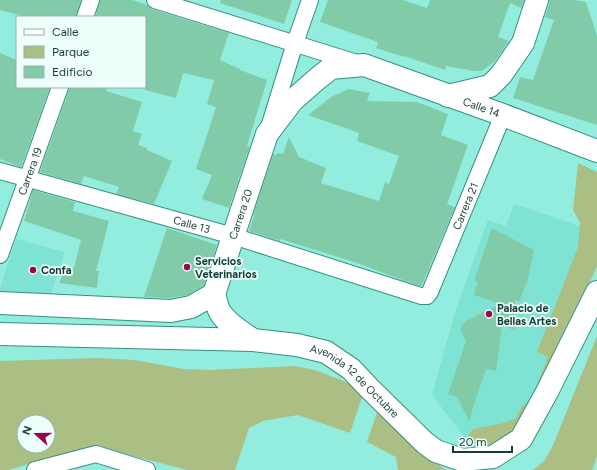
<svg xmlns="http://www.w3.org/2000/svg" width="597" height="470" font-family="Figtree,sans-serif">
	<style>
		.built { fill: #7ee3d3 }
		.green { fill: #abbe83; fill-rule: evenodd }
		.building { fill: #82cba8 }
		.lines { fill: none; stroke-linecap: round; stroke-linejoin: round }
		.minor-casing { stroke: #339084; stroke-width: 18 }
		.secondary-casing { stroke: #339084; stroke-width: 24 }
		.minor { stroke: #fff; stroke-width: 16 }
		.secondary { stroke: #fff; stroke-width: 22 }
		.poi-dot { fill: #9d034c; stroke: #eefefb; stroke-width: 1.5 }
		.labels { text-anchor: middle; stroke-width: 3.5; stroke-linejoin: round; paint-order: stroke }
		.street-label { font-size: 11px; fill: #153c36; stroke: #eefefb }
		.poi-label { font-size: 11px; font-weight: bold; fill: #153c36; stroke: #eefefb; text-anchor: start }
	</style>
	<rect width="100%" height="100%" fill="#93edde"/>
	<!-- built -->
	<g class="built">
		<path d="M514,204L597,232V266L522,432L478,445L466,439L432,395L455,312L488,220L506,226Z"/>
		<path d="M16,239L65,252L49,301L0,300V288Z"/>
	</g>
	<!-- green -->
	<g class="green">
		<path d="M578,163L597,172V266L522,432L494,447L478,445L466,439L473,429L504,423L516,418L522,406L527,403L533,394L548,357L537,352L578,247L580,223L573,210Z"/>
		<path d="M597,336V456L592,470H533L545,460L554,443Z"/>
		<path d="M97,358L135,360L184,369L209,370L295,366L315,370L341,380L357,387L363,394L350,433L298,415L263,421L249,428L235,470H187L106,449L89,447L8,470H0V361ZM24,422H48V446H24Z"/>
		<path d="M380,404L435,462L446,470H398L396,457L367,442Z"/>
	</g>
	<!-- building -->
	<g class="building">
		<path d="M0,0H81L76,17H27L0,10Z"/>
		<path d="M100,0H133L147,5L152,9L229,33L220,60L240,69V70L267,80L247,146H250L229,208L202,199L212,175L196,169L216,107L207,104L214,80L183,73L176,98L145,90V17H95Z"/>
		<path d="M221,0H292L284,24L220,3Z"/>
		<path d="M328,0H403L427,8L430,0H524L521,8L510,3L498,37L509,41L495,61L482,71H474L446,66L445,70L404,56V57L376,48L378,42L320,22Z"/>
		<path d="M549,0H575L586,2L597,36V125L513,98L520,77L533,80L554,20L545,17L549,4Z"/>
		<path d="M0,53L17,60V87H50L21,167L0,159Z"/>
		<path d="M69,87H107L106,91L142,102L133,131L142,134L138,145L147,148V150L172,161L154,204L116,194L119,187L84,176L81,184L40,172L69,90Z"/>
		<path d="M349,89L370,93L367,101L417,102L448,114L441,135L468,145L447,204L455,207L422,285L420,286L397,278L357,263L280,239V241L249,231L254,216H253L273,154L276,155L277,153L283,154L289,137L299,157L326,168L321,183L379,201L385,182L389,184L399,156L357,141L359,133L308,115L331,97Z"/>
		<path d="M33,190L75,202L73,211L109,221L96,271H99L97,288L59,283L66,267L74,268L81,240L24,221Z"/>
		<path d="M167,228L217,245L204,285L187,295L170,298L144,297Z"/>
		<path d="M492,228L534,250L527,283L525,286L520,301L515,300V330L502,326L496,371L486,369L475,401L469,421L457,397L448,394L466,341L461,331V328L463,324L466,321L500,304L474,295L478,282L474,280Z"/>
	</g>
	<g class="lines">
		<!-- minor casing -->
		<g class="minor-casing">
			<g id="minor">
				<path d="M155,0L357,63"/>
				<path d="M85,17L91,0"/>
				<path d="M270,124L295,43L310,0"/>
				<path id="s1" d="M0,171L233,236L421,296H427L430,292L503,115"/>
				<path id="s2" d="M0,255L60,87"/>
				<path d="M35,470L96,454L147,470"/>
			</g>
		</g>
		<!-- secondary casing -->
		<g class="secondary-casing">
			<g id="secondary">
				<path d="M448,96L490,86L501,75L523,43L537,0"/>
				<path id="s3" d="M214,294L267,134L292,101L317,79L331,68L364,65L503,115L597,151"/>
				<path d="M214,294C216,300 217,307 220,312C227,324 242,332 253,340"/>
				<path d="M0,303L171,311L191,307L214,294"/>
				<path id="s4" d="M0,334L253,340L297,345L326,352L351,369L369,388L425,443L436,451L462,460L493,457L521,439L547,392L597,292"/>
			</g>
		</g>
		<!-- minor -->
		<use href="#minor" class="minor"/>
		<!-- secondary -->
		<use href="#secondary" class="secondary"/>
	</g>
	<!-- markers -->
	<g class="poi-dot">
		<circle cx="187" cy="267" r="4"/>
		<circle cx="33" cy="270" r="4"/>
		<circle cx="489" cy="314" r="4"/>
	</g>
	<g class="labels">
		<!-- street labels -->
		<g class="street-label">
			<text dy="4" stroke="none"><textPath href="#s3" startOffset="419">Calle 14</textPath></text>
			<text dy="4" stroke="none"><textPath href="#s2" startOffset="89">Carrera 19</textPath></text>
			<text dy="4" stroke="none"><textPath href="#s1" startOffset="543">Carrera 21</textPath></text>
			<text dy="4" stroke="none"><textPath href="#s3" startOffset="84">Carrera 20</textPath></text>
			<text dy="4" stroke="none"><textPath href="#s1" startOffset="199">Calle 13</textPath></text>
			<text dy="4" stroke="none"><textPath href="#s4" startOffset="367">Avenida 12 de Octubre</textPath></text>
		</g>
		<!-- poi labels -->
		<g class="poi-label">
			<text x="195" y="265">Servicios<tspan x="195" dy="13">Veterinarios</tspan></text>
			<text x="41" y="274">Confa</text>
			<text x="497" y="312">Palacio de<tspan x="497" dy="13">Bellas Artes</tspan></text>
		</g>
	</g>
	<!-- legend -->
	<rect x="16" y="16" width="130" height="72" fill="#eefefb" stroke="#97b0ac"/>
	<rect x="24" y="29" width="20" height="6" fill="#ffffff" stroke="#97b0ac"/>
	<text x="52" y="36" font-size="12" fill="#153c36">Calle</text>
	<rect x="24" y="46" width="20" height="12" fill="#abbe83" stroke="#97b0ac"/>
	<text x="52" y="56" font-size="12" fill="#153c36">Parque</text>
	<rect x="24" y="66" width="20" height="12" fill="#82cba8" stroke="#97b0ac"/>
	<text x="52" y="76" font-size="12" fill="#153c36">Edificio</text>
	<!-- north arrow -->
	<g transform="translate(36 434) rotate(291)"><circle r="19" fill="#eefefb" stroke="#97b0ac"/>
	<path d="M0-3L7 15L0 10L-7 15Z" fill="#9d034c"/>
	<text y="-6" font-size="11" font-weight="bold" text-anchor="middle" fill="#153c36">N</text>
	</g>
	<!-- scale -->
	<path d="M453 446v6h59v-6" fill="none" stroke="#153c36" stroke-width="2"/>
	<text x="459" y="446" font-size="12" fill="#153c36" stroke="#eefefb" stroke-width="3" paint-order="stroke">20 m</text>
</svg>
